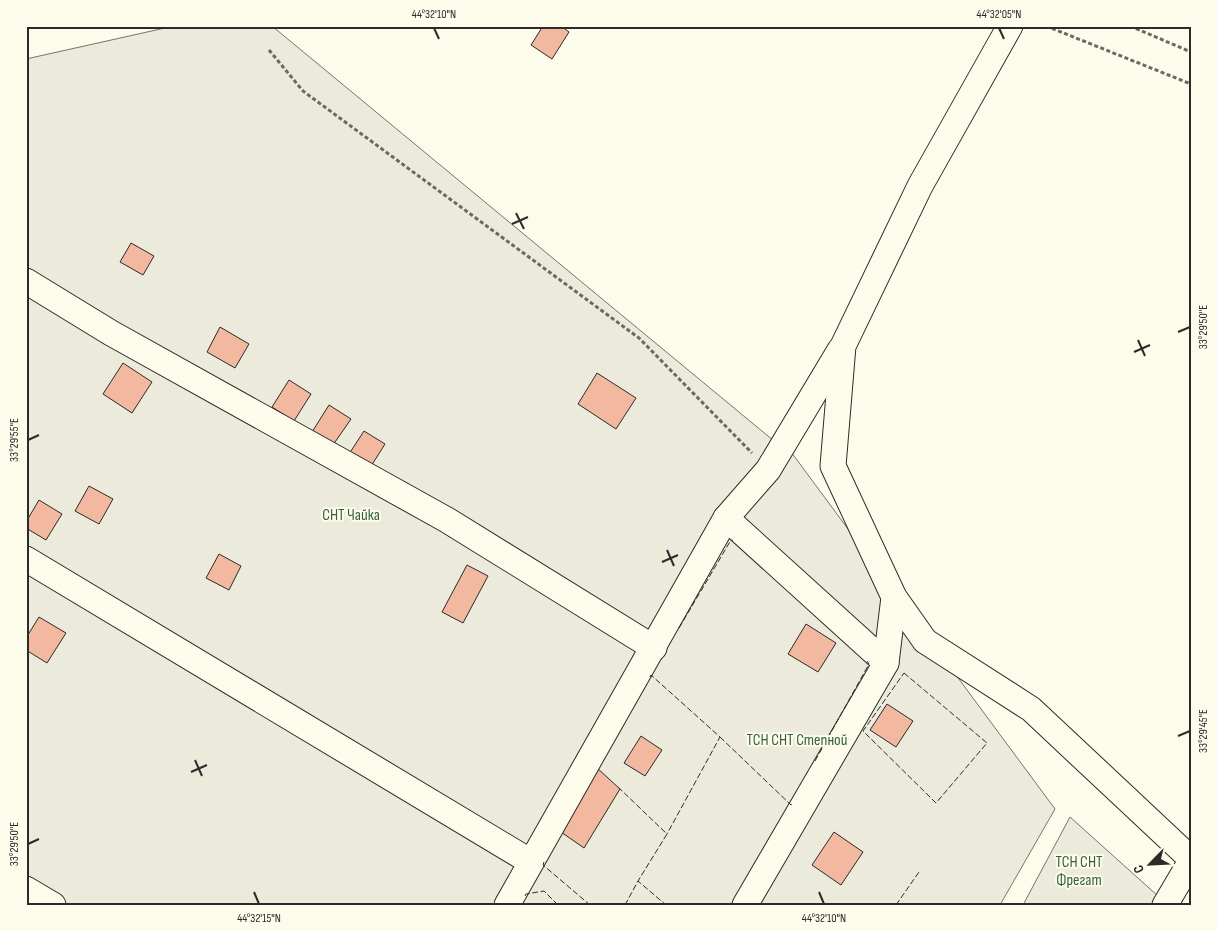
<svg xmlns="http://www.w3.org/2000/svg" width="1217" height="931" font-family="'Sofia Sans Condensed',sans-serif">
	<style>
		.green { fill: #ecebdb; stroke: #74746e }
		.building { fill: #f2b8a0; stroke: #2b2b2b }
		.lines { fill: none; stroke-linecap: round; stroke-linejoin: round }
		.minor-casing { stroke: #2b2b2b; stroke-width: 27 }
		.path { stroke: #6a6964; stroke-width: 3; stroke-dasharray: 4 2.5; stroke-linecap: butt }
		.minor { stroke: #fdfbea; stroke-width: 25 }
		.fence { stroke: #2b2b2b; stroke-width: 1; stroke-dasharray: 6 2.5; stroke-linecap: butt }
		.ticks { fill: none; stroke: #2b2b2b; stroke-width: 2 }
		.labels { text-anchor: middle; stroke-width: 4; stroke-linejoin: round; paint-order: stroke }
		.park-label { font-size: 16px; fill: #34623c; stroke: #fdfbea }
		.neatline { fill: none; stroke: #2b2b2b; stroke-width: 2 }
		.ticks-label { font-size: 12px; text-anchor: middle; fill: #2b2b2b }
	</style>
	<rect width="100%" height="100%" fill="#fdfbea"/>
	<!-- green -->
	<g class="green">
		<path d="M174,26H272L774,441L496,905H26V59Z"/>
		<path d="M780,437L1055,809L1000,905H508Z"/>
		<path d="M1070,817L1168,905H1023Z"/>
	</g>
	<!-- building -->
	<g class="building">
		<path d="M543,26H561L569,32L552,59L531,45Z"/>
		<path d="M131,243L154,256L143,275L120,262Z"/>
		<path d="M220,327L249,344L235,368L207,352Z"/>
		<path d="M123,363L152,382L132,413L103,394Z"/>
		<path d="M597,373L636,398L616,429L578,404Z"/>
		<path d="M289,380L311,394L294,421L272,407Z"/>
		<path d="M329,405L351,419L333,445L312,432Z"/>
		<path d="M364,431L385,444L368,471L347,457Z"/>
		<path d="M89,486L113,499L99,524L75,511Z"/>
		<path d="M39,500L62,514L46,540L26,528V522Z"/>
		<path d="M219,554L241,566L229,590L206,578Z"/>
		<path d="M467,565L488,576L463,623L442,612Z"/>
		<path d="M39,617L66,633L47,663L26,650V638Z"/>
		<path d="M806,624L836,643L818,672L788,654Z"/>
		<path d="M887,704L913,721L896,747L870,730Z"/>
		<path d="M641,736L662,750L645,776L624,763Z"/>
		<path d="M596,767L620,789L584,848L561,832Z"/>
		<path d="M834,832L863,852L841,885L812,865Z"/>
	</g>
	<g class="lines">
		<!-- minor casing -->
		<g class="minor-casing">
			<g id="minor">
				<path d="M1010,26L920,186L843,346L833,466L894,597L925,641L1031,709L1191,859"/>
				<path d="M26,281L111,333L447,520L654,648"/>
				<path d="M726,518L886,663"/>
				<path d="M26,559L531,862"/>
				<path d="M26,889L53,905"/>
				<path d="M507,905L726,518L768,470L840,350"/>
				<path d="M745,905L886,663L894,597"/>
				<path d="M1165,905L1191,861"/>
			</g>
		</g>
		<!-- path -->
		<g class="path">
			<path d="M1046,26L1191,84"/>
			<path d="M1130,26L1191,52"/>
			<path d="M269,50L303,91L639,338L752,453"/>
		</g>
		<!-- minor -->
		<use href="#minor" class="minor"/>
		<!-- fence -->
		<g class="fence">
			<path d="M679,628L731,540L733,541"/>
			<path d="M904,673L987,743L936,803L863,731Z"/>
			<path d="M650,677L651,675L720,737L667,834"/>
			<path d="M720,737L791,805L792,803"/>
			<path d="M815,761L869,664L867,661"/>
			<path d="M618,787L667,834L638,881"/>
			<path d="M544,862L543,865L590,905"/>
			<path d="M525,896L526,894L544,891L558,905"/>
			<path d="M625,905L638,881L666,905"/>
			<path d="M896,905L919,872"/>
		</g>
	</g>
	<!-- ticks -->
	<path class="ticks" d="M434,28L439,39M999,28L1004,39M516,213L524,229M512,224L528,217M1178,332L1190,327M1138,340L1145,356M1134,352L1150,345M28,440L39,435M667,550L674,566M662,562L678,555M1178,736L1190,731M195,760L202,776M191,772L207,765M28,844L39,839M254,892L259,904M819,892L824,904"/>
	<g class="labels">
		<!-- park labels -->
		<g class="park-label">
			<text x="351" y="520">СНТ Чайка</text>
			<text x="797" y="745">ТСН СНТ Степной</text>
			<text x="1079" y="867">ТСН СНТ<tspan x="1079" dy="18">Фрегат</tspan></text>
		</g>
	</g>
	<!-- border -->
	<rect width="1217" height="931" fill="none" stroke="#fdfbea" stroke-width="55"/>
	<!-- north arrow -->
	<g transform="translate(1150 864) rotate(246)" stroke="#fdfbea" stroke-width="4" paint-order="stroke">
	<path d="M0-4L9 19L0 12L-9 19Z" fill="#2b2b2b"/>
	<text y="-8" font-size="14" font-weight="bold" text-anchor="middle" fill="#2b2b2b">С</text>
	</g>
	<rect x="28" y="28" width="1162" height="876" class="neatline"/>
	<g class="ticks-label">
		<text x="434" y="18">44°32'10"N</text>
		<text x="999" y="18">44°32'05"N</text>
		<text transform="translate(1203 327) rotate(-90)" y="4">33°29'50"E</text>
		<text transform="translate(14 440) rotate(-90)" y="4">33°29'55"E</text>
		<text transform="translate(1203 731) rotate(-90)" y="4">33°29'45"E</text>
		<text transform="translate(14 844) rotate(-90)" y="4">33°29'50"E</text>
		<text x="259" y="922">44°32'15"N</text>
		<text x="824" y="922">44°32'10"N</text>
	</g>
</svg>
